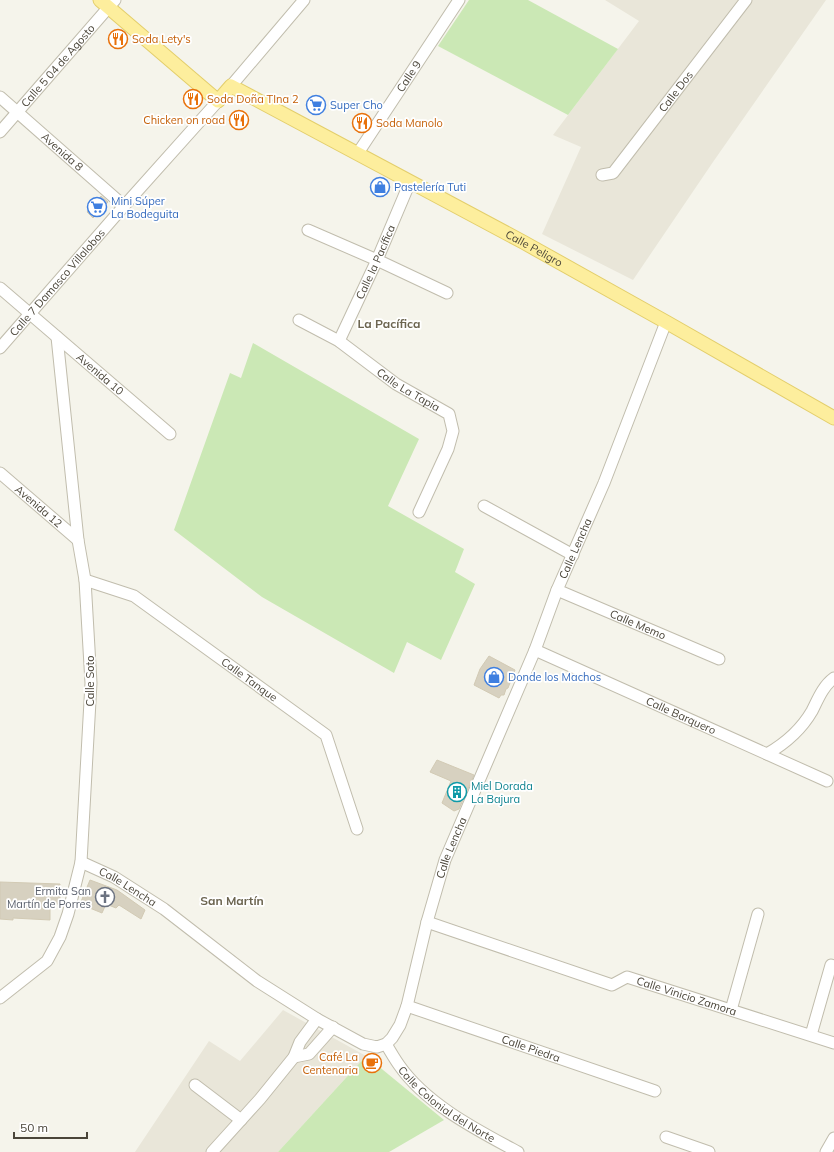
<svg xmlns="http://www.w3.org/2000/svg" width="834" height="1152" font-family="Mulish,sans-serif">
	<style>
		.residential { fill: #e9e6d9 }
		.green { fill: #cbe8b5 }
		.building { fill: #d7d1c0; stroke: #d2cab4 }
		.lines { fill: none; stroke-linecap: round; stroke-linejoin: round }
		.minor-casing { stroke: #c1bdad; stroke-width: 13 }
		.major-casing { stroke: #e3ce6b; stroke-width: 15 }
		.minor { stroke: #fff; stroke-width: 11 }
		.major { stroke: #fdee9d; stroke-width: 13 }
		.labels { text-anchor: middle; stroke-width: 3.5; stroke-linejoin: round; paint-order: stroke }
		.food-label { font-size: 11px; fill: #c56008; stroke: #fff; text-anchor: start }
		.street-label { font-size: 11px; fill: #4a4539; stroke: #fff }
		.shop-label { font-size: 11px; fill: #366cbe; stroke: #fff; text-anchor: start }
		.culture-label { font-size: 11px; fill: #0d838f; stroke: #fff; text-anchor: start }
		.worship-label { font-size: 11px; fill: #5b616d; stroke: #fff; text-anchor: end }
		.neighbourhood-label { font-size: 12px; font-weight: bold; fill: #6c6550; stroke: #fff }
	</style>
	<rect width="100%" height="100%" fill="#f5f4eb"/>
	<!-- residential -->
	<g class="residential">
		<path d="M605,0H826L713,162L633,280L542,234L581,147L553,135L639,21Z"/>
		<path d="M283,1010L366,1056L278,1152H135L209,1041L240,1061Z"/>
	</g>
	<!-- green -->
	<g class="green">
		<path d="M469,0H528L618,49L568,115L438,46Z"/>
		<path d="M253,343L419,439L388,506L464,549L455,572L475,584L441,660L407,642L394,673L262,597L174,530L230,373L241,378Z"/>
		<path d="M366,1056L444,1120L389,1152H278Z"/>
	</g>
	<!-- building -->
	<g class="building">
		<path d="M101,196L108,202L93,218L87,212Z"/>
		<path d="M489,656L515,670L508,688L506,689L504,695H501L499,698L474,685L480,669Z"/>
		<path d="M437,760L474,775L459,809L454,811L442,803L451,781L430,772Z"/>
		<path d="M90,880L117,890L145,910L141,919L119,905L116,908L106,904L102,913L80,904Z"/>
		<path d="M0,882L60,884V904H50V920L13,918V920L0,919Z"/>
	</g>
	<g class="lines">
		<!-- minor casing -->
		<g class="minor-casing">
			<g id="minor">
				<path d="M231,86L304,0"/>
				<path id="s1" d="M0,97L124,206"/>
				<path id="s2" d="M0,132L115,0"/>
				<path id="s3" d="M358,153L459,0"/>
				<path id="s4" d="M602,175L613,173L746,0"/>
				<path d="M308,230L377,260L447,293"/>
				<path id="s5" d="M0,288L170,434"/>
				<path id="s6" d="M299,320L339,341L396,384L449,414L453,431L448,449L419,512"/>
				<path id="s7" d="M339,341L377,260L410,182"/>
				<path id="s8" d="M0,348L124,206L218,101"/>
				<path id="s9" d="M0,473L78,540"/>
				<path d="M484,506L573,555"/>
				<path id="s10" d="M85,580L134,596L326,735L357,829"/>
				<path id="s11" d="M557,590L719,659"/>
				<path id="s12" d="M535,650L827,781"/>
				<path d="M767,754C786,743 801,730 812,711C818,699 823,686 834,678"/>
				<path id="s13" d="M81,862L114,877L164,909L257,981L317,1019L363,1044L377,1047L386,1044L392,1038L400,1025L407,1006L427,922L445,860L535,650L557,590L604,483L666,322"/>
				<path id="s14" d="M427,922L612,985L627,977L834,1043"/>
				<path d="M0,998L47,961L60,937L68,914L81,862L91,683L85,580L78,540L57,337"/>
				<path id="s15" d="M407,1006L655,1091"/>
				<path d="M731,1010L758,914"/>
				<path d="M811,1035L831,965"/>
				<path id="s16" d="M386,1044C390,1051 394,1058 399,1065C426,1104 477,1130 518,1152"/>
				<path d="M294,1057L309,1054L333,1027"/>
				<path d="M195,1085L241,1120"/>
				<path d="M666,1137L709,1152"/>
				<path d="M212,1152L260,1099L294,1057L300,1042L317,1019"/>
				<path d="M826,1152L834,1138"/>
			</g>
		</g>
		<!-- major casing -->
		<g class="major-casing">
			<g id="major">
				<path id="s17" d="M100,0L218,101L231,86L523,242L666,322L834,418"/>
			</g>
		</g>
		<!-- minor -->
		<use href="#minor" class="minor"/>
		<!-- major -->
		<use href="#major" class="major"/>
	</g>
	<!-- icons -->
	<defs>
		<g id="restaurant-ring" transform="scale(1)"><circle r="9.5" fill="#fff" stroke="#e8710a" stroke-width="1.5"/><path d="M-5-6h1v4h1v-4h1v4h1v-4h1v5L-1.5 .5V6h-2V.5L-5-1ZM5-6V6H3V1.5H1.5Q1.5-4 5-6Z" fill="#e8710a"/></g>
		<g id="supermarket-ring" transform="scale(1)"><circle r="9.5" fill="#fff" stroke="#3f7fe0" stroke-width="1.5"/><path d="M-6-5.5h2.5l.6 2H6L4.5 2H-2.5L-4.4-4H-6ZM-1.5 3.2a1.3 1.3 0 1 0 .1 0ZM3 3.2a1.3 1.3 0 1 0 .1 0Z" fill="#3f7fe0"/></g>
		<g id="shop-ring" transform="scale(1)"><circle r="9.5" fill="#fff" stroke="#3f7fe0" stroke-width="1.5"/><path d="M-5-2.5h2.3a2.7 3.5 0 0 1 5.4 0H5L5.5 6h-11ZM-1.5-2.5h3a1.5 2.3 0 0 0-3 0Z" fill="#3f7fe0"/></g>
		<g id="building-ring" transform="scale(1)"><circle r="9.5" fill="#fff" stroke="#0f9aa8" stroke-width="1.5"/><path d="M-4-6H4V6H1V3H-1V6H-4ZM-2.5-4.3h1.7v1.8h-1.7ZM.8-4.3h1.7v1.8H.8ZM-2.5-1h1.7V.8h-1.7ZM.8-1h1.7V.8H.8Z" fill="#0f9aa8"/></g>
		<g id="church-ring" transform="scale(1)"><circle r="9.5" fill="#fff" stroke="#6b7280" stroke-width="1.5"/><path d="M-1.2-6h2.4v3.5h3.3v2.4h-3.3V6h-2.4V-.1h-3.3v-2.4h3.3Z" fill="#6b7280"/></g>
		<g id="cafe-ring" transform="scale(1)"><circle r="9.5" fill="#fff" stroke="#e8710a" stroke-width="1.5"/><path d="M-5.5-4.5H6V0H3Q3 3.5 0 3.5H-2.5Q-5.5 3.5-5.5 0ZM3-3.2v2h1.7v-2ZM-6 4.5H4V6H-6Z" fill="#e8710a"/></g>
	</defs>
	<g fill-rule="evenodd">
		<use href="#restaurant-ring" x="118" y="39"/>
		<use href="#restaurant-ring" x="193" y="99"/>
		<use href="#supermarket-ring" x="316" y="105"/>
		<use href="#restaurant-ring" x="239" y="120"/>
		<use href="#restaurant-ring" x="362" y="123"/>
		<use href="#shop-ring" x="380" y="187"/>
		<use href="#supermarket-ring" x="97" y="207"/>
		<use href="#shop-ring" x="494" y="677"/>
		<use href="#building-ring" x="457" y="792"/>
		<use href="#church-ring" x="105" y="897"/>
		<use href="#cafe-ring" x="372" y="1063"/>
	</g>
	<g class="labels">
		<!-- food labels -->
		<g class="food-label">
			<text x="132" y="43">Soda Lety's</text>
			<text x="207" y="103">Soda Doña TIna 2</text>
			<text x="225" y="124" text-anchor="end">Chicken on road</text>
			<text x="376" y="127">Soda Manolo</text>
			<text x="358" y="1061" text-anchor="end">Café La<tspan x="358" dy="13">Centenaria</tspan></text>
		</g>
		<!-- street labels -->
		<g class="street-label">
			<text dy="4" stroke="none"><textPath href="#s2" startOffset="88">Calle 5 04 de Agosto</textPath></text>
			<text dy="4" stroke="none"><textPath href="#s3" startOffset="92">Calle 9</textPath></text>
			<text dy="4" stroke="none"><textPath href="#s4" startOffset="114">Calle Dos</textPath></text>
			<text dy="4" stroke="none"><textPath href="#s1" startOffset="83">Avenida 8</textPath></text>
			<text dy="4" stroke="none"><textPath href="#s17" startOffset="519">Calle Peligro</textPath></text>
			<text dy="4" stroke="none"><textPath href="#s7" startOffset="87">Calle la Pacífica</textPath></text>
			<text dy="4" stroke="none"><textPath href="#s8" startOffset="87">Calle 7 Damasco Villalobos</textPath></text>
			<text dy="4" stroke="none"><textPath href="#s5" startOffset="132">Avenida 10</textPath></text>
			<text dy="4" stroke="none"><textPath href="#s6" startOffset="130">Calle La Tapia</textPath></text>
			<text dy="4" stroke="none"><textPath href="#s9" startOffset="51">Avenida 12</textPath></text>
			<text dy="4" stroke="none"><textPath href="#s13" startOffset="893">Calle Lencha</textPath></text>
			<text dy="4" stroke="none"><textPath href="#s11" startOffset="88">Calle Memo</textPath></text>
			<text dy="4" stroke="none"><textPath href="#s10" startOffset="194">Calle Tanque</textPath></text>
			<text transform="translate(90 681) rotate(-90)" y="4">Calle Soto</text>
			<text dy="4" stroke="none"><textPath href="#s12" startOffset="160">Calle Barquero</textPath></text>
			<text dy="4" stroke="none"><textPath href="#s13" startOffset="569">Calle Lencha</textPath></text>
			<text dy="4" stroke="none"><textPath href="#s13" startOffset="53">Calle Lencha</textPath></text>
			<text dy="4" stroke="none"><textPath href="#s14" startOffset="275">Calle Vinicio Zamora</textPath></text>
			<text dy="4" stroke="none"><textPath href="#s15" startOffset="131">Calle Piedra</textPath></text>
			<text dy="4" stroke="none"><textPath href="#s16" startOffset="87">Calle Colonial del Norte</textPath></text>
		</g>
		<!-- shop labels -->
		<g class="shop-label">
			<text x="330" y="109">Super Cho</text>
			<text x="394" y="191">Pastelería Tuti</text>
			<text x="111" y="205">Mini Súper<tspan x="111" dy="13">La Bodeguita</tspan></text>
			<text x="508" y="681">Donde los Machos</text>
		</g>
		<!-- culture labels -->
		<g class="culture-label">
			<text x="471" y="790">Miel Dorada<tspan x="471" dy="13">La Bajura</tspan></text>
		</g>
		<!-- worship labels -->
		<g class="worship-label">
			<text x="91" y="895">Ermita San<tspan x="91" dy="13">Martín de Porres</tspan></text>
		</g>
		<!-- neighbourhood labels -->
		<g class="neighbourhood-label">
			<text x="389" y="328">La Pacífica</text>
			<text x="232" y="905">San Martín</text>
		</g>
	</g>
	<!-- scale -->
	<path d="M14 1132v6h73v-6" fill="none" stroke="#4a4539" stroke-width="2"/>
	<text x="20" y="1132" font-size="12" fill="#4a4539" stroke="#ffffff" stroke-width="3" paint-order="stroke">50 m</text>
</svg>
